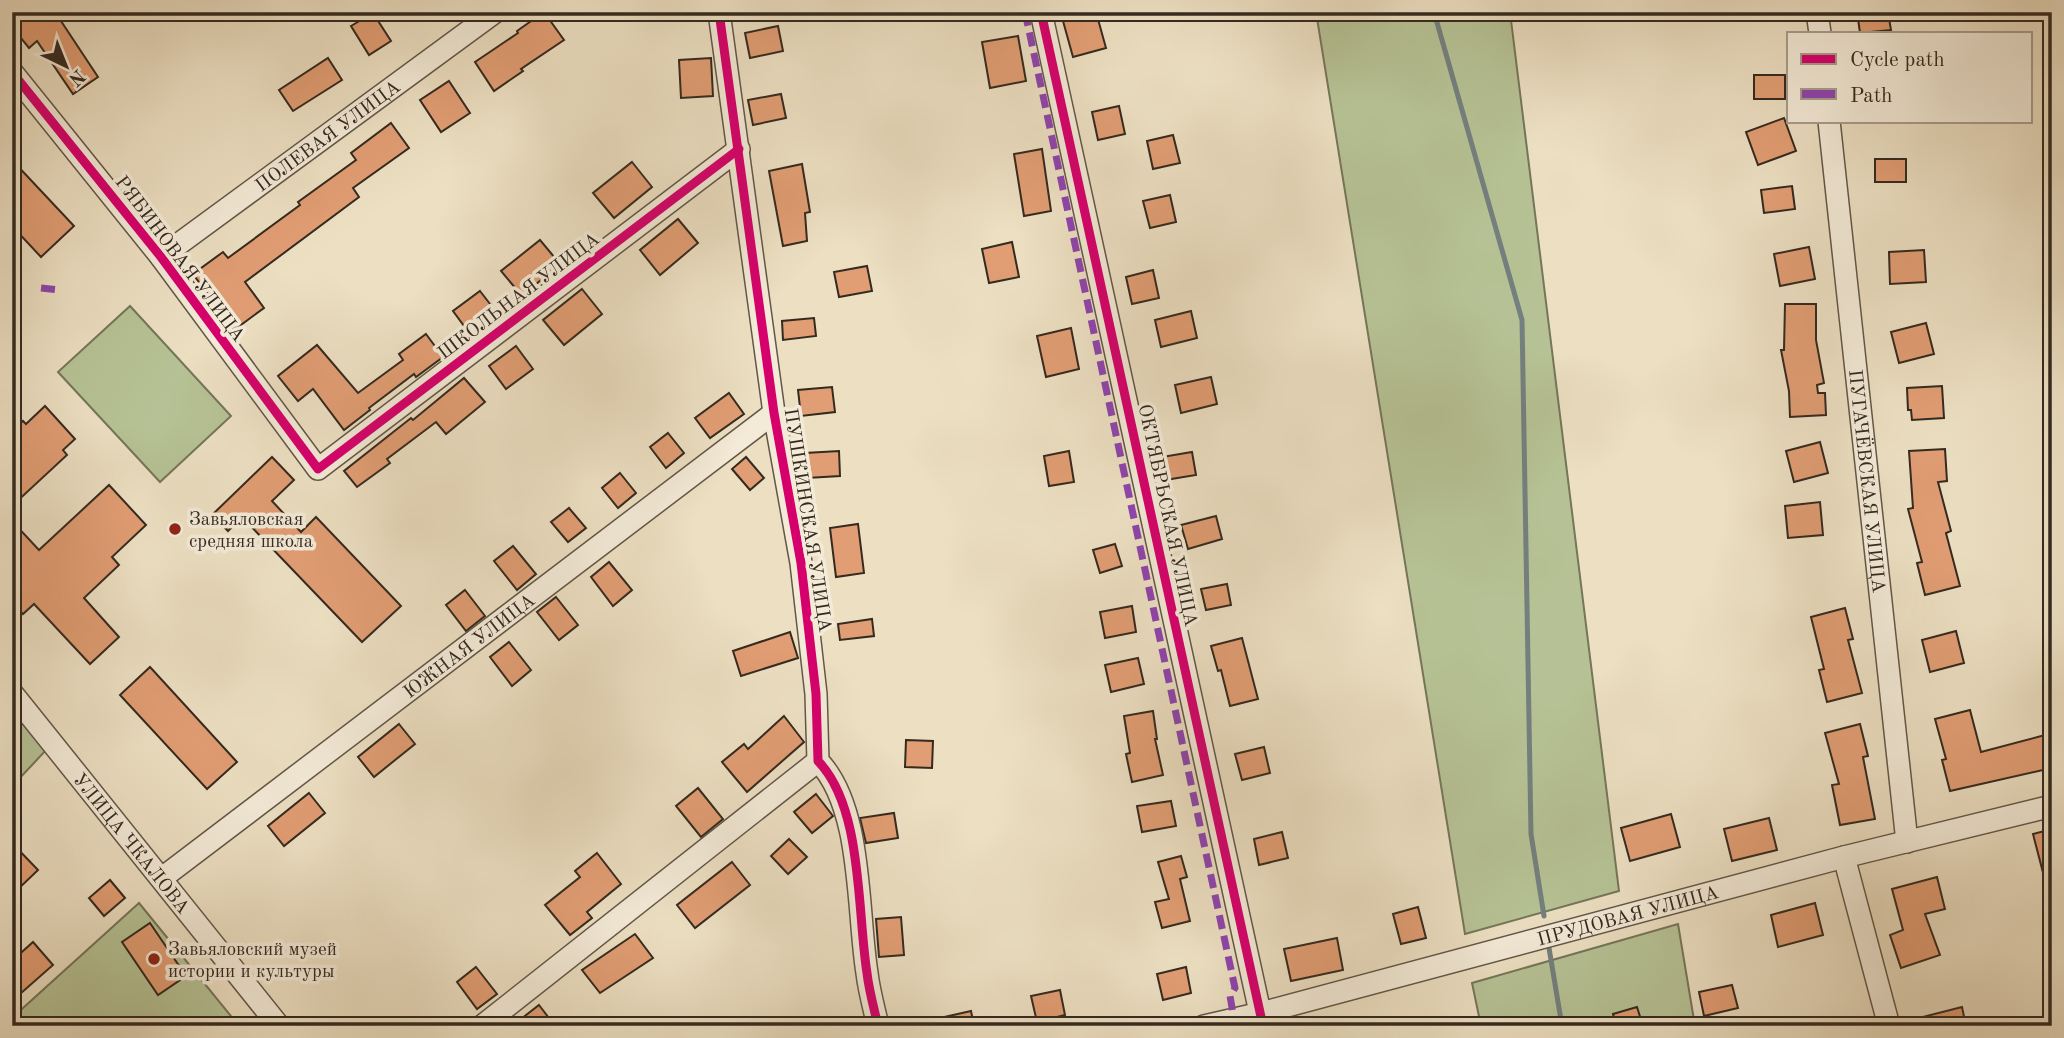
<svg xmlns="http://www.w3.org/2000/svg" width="2064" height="1038" font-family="'Old Standard TT',serif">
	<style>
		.green { fill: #b6c295; stroke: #75765a; stroke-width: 2 }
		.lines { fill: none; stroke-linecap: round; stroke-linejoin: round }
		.stream { stroke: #74807f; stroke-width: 5 }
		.building { fill: #e19d73; stroke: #342a20; stroke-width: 2 }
		.minor-casing { stroke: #625748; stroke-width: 24 }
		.minor { stroke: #f3ead7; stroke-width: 21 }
		.quiet { stroke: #8e44ad; stroke-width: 7; stroke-dasharray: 14 7; stroke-linecap: butt }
		.cycleway-casing { stroke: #f3ead7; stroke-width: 13 }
		.cycleway { stroke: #d6006c; stroke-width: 9 }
		.poi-dot { fill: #8f2418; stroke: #f3ead7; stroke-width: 2.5 }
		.labels { text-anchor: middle; stroke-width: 7; stroke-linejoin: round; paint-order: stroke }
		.street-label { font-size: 19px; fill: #342a20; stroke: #f3ead7 }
		.poi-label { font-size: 19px; fill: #342a20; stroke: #f3ead7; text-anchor: start }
	</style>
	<rect width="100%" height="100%" fill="#ecdfc2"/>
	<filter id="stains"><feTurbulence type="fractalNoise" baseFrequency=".00286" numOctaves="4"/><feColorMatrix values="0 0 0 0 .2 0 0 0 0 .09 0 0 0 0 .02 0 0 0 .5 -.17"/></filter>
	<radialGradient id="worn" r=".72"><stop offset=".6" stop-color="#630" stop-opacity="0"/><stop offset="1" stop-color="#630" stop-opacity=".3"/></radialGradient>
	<!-- green -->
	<g class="green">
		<path d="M1316,12H1510L1619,891L1465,934Z"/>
		<path d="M130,306L231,416L160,482L58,372Z"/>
		<path d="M12,704L48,748L17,781L12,776Z"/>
		<path d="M139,903L239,1026H12V1018Z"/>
		<path d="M1678,924L1695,1026H1481L1472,983Z"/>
	</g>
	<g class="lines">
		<!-- stream -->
		<g class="stream">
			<path d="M1434,12L1522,320L1531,834L1544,916"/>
			<path d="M1549,948L1562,1026"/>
		</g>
	</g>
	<!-- building -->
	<g class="building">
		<path d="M12,12H55L98,77L73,94L37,41L29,48L12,27Z"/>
		<path d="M544,12L564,40L521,69L523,71L494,91L475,62L518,33L517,31Z"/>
		<path d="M1096,12L1106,48L1073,57L1063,21Z"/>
		<path d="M1857,12H1888L1891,30L1860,33Z"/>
		<path d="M373,13L391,41L369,55L351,26Z"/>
		<path d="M778,26L783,51L750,58L745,33Z"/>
		<path d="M1018,36L1026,81L990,88L982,42Z"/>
		<path d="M328,58L342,80L293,111L279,90Z"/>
		<path d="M711,58L713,96L681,98L679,60Z"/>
		<rect x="1754" y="75" width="31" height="24"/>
		<path d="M449,81L470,113L441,132L420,100Z"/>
		<path d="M781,94L786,118L753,125L748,100Z"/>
		<path d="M1119,106L1125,134L1098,140L1092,112Z"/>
		<path d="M1784,118L1796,151L1758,165L1746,132Z"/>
		<path d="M391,123L409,148L353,188L359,197L245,282L264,308L234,330L193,274L223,252L228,258L300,205L298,202L356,160L351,153Z"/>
		<path d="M1173,135L1180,163L1153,169L1147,141Z"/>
		<path d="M1042,149L1051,211L1024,216L1014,154Z"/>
		<rect x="1875" y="159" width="31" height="23"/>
		<path d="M12,160L74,226L41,257L12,226Z"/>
		<path d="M632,162L652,187L614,218L593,193Z"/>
		<path d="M802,164L810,212L805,213L807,241L783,246L769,171Z"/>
		<path d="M1792,186L1795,209L1764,213L1761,190Z"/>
		<path d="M1170,195L1176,222L1150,228L1143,201Z"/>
		<path d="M678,219L698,243L660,275L640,250Z"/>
		<path d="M540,240L560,264L522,296L501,271Z"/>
		<path d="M1012,242L1019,277L989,283L982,249Z"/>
		<path d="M1809,247L1815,279L1780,286L1774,254Z"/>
		<path d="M1924,250L1926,282L1890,284L1889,252Z"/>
		<path d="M867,266L872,291L839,297L834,272Z"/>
		<path d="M1153,270L1159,298L1132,304L1126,277Z"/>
		<path d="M582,289L602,314L564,345L543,320Z"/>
		<path d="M480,291L497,313L470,334L453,311Z"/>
		<path d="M1785,304H1816V340L1824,383L1817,385L1818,393H1825L1826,415L1790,417L1789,391L1781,350H1784Z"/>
		<path d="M1191,311L1197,338L1161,347L1155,320Z"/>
		<path d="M814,318L816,336L783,340L782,321Z"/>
		<path d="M1926,323L1934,354L1899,363L1891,332Z"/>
		<path d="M1071,328L1079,369L1046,377L1037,336Z"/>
		<path d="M426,334L443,357L416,377L414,374L369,408L370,410L344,430L313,389L298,401L278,376L317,345L358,393L403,360L399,354Z"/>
		<path d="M516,346L533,369L506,389L489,366Z"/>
		<path d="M1211,377L1217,404L1181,413L1175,385Z"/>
		<path d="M464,378L485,402L446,434L436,422L387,459L390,463L357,487L344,471L411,418L413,420Z"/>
		<path d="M1942,386L1944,418L1912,420L1911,410H1908L1907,388Z"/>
		<path d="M832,387L835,412L801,416L798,390Z"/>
		<path d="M729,393L744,414L710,438L695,418Z"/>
		<path d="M45,406L75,439L63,450L67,455L12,506V431L23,421L26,424Z"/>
		<path d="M668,433L684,453L666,468L650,447Z"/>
		<path d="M1820,442L1828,473L1794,482L1786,451Z"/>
		<path d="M1945,449L1947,481L1938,482L1951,531L1946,533L1960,586L1925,595L1917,563L1922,562L1908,509L1913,508L1909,451Z"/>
		<path d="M839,451L840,476L807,478L805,453Z"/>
		<path d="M1069,451L1074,482L1049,486L1044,456Z"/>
		<path d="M1192,452L1196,475L1165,480L1162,457Z"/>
		<path d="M272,457L294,480L272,501L301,532L316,517L401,606L362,642L242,517L228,531L212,515Z"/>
		<path d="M746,457L764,478L750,490L732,469Z"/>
		<path d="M620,473L636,493L618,508L602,488Z"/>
		<path d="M109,485L146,525L112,557L119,565L84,598L119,637L90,664L34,604L23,614L12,603V596L20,588L12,580V521L39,550Z"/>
		<path d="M1820,502L1823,535L1788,538L1785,506Z"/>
		<path d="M569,508L586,528L568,542L551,522Z"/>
		<path d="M1216,516L1222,539L1188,549L1181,525Z"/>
		<path d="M858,524L864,573L836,577L830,528Z"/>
		<path d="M1115,544L1122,566L1100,573L1093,550Z"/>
		<path d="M513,546L536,574L517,590L494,561Z"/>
		<path d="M609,562L632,590L613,606L591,577Z"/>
		<path d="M1227,584L1231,605L1206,610L1201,589Z"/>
		<path d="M465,590L485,616L466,631L446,605Z"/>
		<path d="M556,597L578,625L559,640L537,612Z"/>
		<path d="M1132,606L1136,632L1105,638L1100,612Z"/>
		<path d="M1845,608L1853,639L1848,640L1862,693L1827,702L1819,670L1824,669L1811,617Z"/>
		<path d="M872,619L874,636L840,640L838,624Z"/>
		<path d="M1956,631L1964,663L1930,672L1922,640Z"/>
		<path d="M790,632L798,658L741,676L733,651Z"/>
		<path d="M1242,638L1258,699L1230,706L1221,670L1218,671L1211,646Z"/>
		<path d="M509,642L531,670L512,686L490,657Z"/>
		<path d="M1138,658L1144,684L1111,692L1105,665Z"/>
		<path d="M150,667L237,762L207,789L120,695Z"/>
		<path d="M1970,710L1981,752L2045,735L2052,768L1950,791L1942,760L1946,759L1935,719Z"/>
		<path d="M1153,711L1157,739H1155L1163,775L1132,782L1126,754L1130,753L1124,716Z"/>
		<path d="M784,716L804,742L747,792L722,762L744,744L748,749Z"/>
		<path d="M399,724L415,744L374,777L358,757Z"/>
		<path d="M1860,724L1868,756L1863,757L1875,819L1840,825L1832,785L1839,784L1825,733Z"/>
		<path d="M906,740L933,741L932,768L905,767Z"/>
		<path d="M1264,747L1270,773L1242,780L1235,754Z"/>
		<path d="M698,788L723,819L701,837L676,806Z"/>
		<path d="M309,793L325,813L284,846L268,826Z"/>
		<path d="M816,794L833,816L812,833L794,812Z"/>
		<path d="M1171,801L1176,826L1142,832L1137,806Z"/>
		<path d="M894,813L898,838L866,843L860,818Z"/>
		<path d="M1671,814L1680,847L1630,861L1621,828Z"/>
		<path d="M1769,818L1777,850L1732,861L1724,829Z"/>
		<path d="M2052,829V887L2047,888L2033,834Z"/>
		<path d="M1282,832L1288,858L1259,865L1254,839Z"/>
		<path d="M789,839L807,857L788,874L771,856Z"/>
		<path d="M12,843L38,870L12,895Z"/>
		<path d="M597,853L621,884L587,912L592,918L570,935L545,905L580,877L575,871Z"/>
		<path d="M1181,856L1187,877L1180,879L1190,921L1162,928L1155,902L1169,899L1158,862Z"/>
		<path d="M732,862L750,885L695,928L677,905Z"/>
		<path d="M1937,877L1945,909L1925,914L1940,955L1901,968L1890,935L1903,930L1892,889Z"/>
		<path d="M110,880L125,898L104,916L89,898Z"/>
		<path d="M1815,903L1823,935L1778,947L1771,915Z"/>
		<path d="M1418,907L1426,938L1401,944L1393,914Z"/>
		<path d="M901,917L904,955L879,957L876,919Z"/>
		<path d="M150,923L186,976L158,995L122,942Z"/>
		<path d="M635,934L653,958L600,993L582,970Z"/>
		<path d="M1337,938L1343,970L1291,981L1284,949Z"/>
		<path d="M33,942L53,965L12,1001V961Z"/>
		<path d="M476,967L497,994L477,1009L457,982Z"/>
		<path d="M1186,967L1191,993L1163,1000L1157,974Z"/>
		<path d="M1732,985L1738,1008L1704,1016L1699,992Z"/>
		<path d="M1060,990L1065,1015L1037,1022L1031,996Z"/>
		<path d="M539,1005L555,1026H512Z"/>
		<path d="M1637,1007L1643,1026H1616L1613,1014Z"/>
		<path d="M1962,1007L1966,1026H1908L1907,1021Z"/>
		<path d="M971,1011L974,1026H932L931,1020Z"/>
	</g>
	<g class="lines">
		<!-- minor casing -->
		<g class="minor-casing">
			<g id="minor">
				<path d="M719,12L774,413L801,563L816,694L818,761C863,807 857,911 867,973C869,991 874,1008 878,1026"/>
				<path d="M1041,12L1263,1026"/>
				<path d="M1817,12L1820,33"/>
				<path d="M12,72L161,257L318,469L739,149"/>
				<path id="s1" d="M1829,121L1907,842"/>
				<path id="s2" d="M161,257L495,12"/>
				<path id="s3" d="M12,693L279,1026"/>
				<path d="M1844,857L1889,1026"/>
				<path id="s4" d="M162,878L774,413"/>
				<path d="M482,1026L818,761"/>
				<path id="s5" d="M1204,1026L1261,1013L1844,857L2052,806"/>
			</g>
		</g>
		<!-- minor -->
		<use href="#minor" class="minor"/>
		<!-- quiet -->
		<g class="quiet">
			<path d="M1025,12L1235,988L1230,996L1234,1019"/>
			<path d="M41,288L60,290"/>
		</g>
		<!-- cycleway casing -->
		<g class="cycleway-casing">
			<g id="cycleway">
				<path d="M719,12L774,413L801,563L816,694L818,761C863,807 857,911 867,973C869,991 874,1008 878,1026"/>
				<path d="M1041,12L1263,1026"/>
				<path d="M12,72L161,257L318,469L739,149"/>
			</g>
		</g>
		<!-- cycleway -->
		<use href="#cycleway" class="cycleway"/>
	</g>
	<!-- markers -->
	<g class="poi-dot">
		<circle cx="175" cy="529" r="7"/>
		<circle cx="154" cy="959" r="7"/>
	</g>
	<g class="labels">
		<!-- street labels -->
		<g class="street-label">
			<text dy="7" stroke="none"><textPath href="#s2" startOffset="206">ПОЛЕВАЯ УЛИЦА</textPath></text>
			<text transform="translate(181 258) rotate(53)" y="7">РЯБИНОВАЯ УЛИЦА</text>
			<text transform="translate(518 295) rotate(-37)" y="7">ШКОЛЬНАЯ УЛИЦА</text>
			<text dy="7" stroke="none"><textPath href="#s1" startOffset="362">ПУГАЧЁВСКАЯ УЛИЦА</textPath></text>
			<text transform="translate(1169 515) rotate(78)" y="7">ОКТЯБРЬСКАЯ УЛИЦА</text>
			<text transform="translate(809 520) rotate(81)" y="7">ПУШКИНСКАЯ УЛИЦА</text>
			<text dy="7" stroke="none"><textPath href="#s4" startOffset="385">ЮЖНАЯ УЛИЦА</textPath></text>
			<text dy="7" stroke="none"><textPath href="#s3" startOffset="192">УЛИЦА ЧКАЛОВА</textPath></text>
			<text dy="7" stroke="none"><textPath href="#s5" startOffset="438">ПРУДОВАЯ УЛИЦА</textPath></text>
		</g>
		<!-- poi labels -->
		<g class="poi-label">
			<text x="189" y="525">Завьяловская<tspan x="189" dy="22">средняя школа</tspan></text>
			<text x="168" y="955">Завьяловский музей<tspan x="168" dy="22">истории и культуры</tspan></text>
		</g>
	</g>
	<!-- margin -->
	<rect width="2064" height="1038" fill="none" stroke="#ecdfc2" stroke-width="42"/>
	<rect x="14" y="14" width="2036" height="1010" fill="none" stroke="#342a20" stroke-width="3.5"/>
	<rect x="21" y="21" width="2022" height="996" fill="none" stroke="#342a20" stroke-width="2"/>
	<!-- legend -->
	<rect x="1787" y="32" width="245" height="91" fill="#f3ead7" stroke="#a79d8e" stroke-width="2"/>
	<rect x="1801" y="54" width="35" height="10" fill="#d6006c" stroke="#a79d8e" stroke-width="2"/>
	<text x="1850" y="66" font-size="21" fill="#342a20">Cycle path</text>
	<rect x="1801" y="89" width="35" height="10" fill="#8e44ad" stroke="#a79d8e" stroke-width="2"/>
	<text x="1850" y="102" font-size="21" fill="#342a20">Path</text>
	<!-- north arrow -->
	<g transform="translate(66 66) rotate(137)" stroke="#f3ead7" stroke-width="5" paint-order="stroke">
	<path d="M0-5L12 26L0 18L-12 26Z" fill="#342a20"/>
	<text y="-10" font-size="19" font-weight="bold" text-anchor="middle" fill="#342a20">N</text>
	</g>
	<rect width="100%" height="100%" filter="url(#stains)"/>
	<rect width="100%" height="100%" fill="url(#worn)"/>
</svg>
